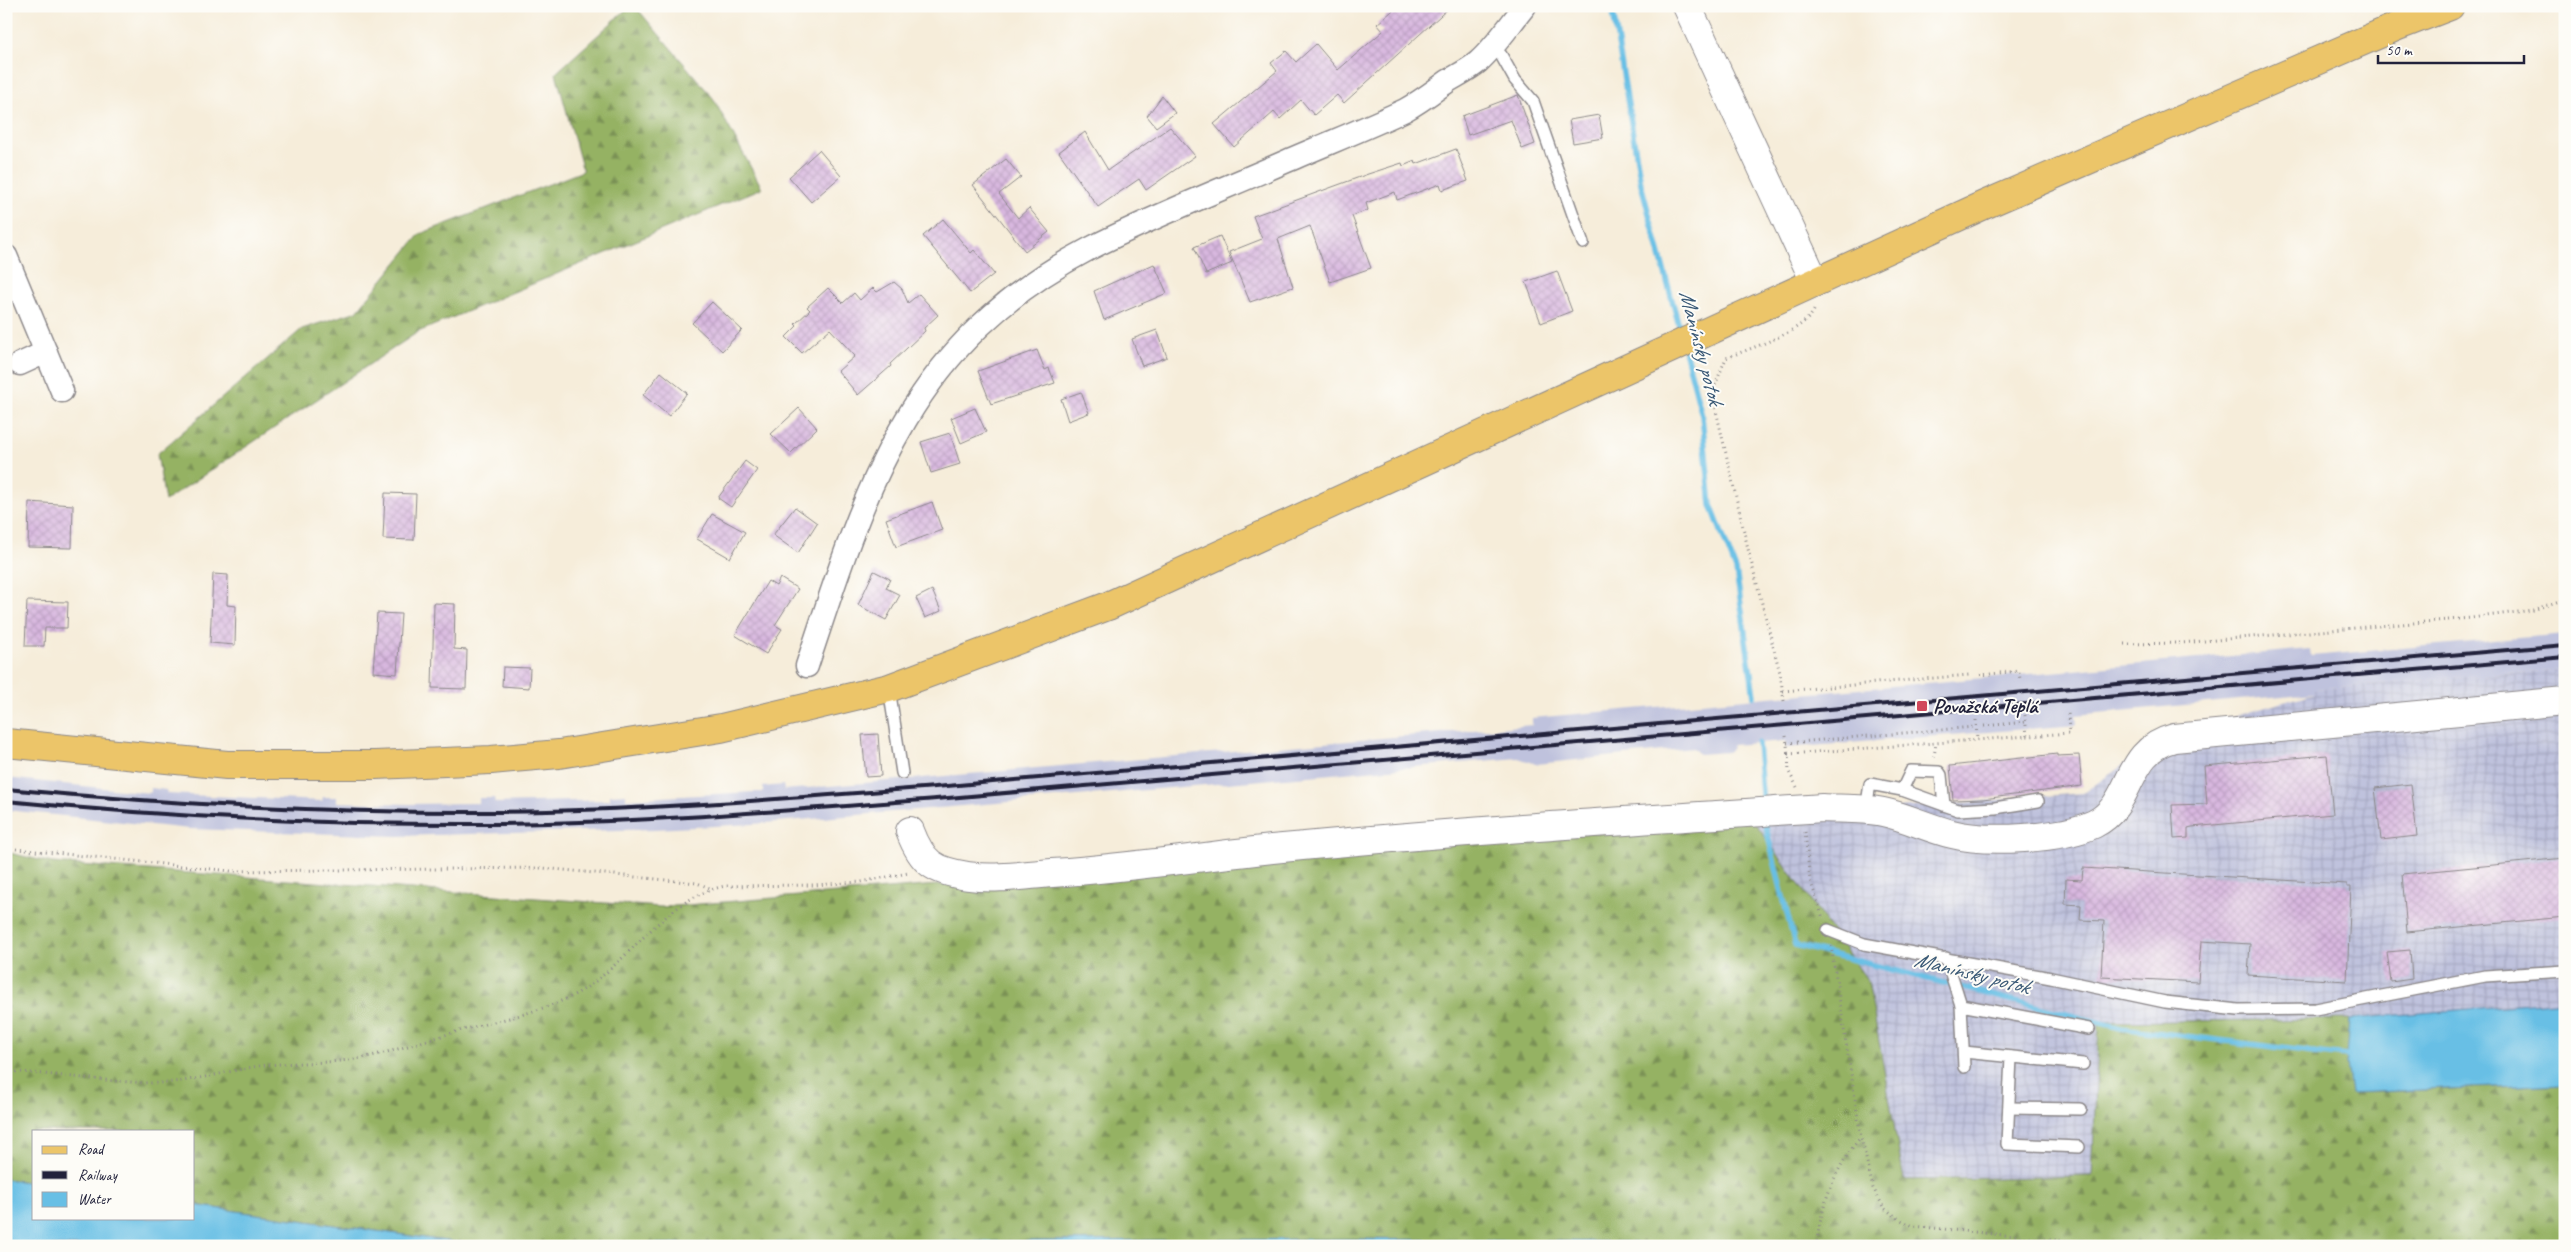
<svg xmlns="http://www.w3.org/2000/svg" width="2571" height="1252" font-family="Caveat,sans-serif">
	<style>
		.industrial { fill: url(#industrial-grid) }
		.railway { fill: #bfc2dd }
		.forest { fill: url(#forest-firs); stroke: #5c6a50 }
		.water { fill: #68bfe5; stroke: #457090 }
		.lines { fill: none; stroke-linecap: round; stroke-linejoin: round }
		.stream { stroke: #68bfe5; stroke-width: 5.5 }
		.building { fill: url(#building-cross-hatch) }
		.service-casing { stroke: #8c888a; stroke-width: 14 }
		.minor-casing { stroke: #8c888a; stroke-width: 25 }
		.tertiary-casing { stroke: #8c888a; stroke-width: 30 }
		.primary-casing { stroke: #8c888a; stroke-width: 30 }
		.path { stroke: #8c888a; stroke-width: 3; stroke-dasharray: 1 4; stroke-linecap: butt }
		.service { stroke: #fff; stroke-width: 11 }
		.minor { stroke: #fff; stroke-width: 22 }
		.tertiary { stroke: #fff; stroke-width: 28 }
		.primary { stroke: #ecc569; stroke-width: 28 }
		.rail { stroke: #22223b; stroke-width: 4 }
		.poi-dot { fill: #d1495b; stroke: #fdfcf7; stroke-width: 2 }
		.labels { text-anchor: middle; stroke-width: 4; stroke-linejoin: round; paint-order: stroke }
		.poi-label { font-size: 21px; font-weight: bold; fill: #22223b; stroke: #fdfcf7; text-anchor: start }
		.water-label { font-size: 22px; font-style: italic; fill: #3a5976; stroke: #fdfcf7 }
	</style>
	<defs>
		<pattern id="industrial-grid" width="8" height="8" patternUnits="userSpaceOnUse" patternTransform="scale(1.25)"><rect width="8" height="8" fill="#bfc2dd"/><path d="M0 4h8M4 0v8" fill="none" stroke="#a4a6bf"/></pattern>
		<pattern id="forest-firs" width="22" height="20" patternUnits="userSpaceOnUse" patternTransform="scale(1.25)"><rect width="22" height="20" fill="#95b264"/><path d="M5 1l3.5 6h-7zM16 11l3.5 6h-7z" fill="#799054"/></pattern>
		<pattern id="building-cross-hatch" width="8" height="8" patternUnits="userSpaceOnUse" patternTransform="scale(1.25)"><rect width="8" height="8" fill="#d8b7df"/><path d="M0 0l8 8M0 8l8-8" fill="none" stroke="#b99dc0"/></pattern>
	</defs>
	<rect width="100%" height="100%" fill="#fdfcf7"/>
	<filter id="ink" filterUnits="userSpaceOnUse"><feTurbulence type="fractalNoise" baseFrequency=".02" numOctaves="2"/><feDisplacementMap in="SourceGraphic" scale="10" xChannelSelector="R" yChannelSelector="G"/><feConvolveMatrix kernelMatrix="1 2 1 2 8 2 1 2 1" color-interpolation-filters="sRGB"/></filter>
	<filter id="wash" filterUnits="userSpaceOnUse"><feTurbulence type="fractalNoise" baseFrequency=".0096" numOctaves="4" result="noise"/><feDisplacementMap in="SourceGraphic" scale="20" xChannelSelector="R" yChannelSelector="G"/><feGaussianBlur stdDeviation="1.12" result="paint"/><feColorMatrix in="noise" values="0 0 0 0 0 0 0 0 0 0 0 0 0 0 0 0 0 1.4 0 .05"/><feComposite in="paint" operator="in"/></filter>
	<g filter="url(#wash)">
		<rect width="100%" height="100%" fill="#f6edda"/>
		<!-- industrial -->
		<path class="industrial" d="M2565,669V1001L2349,1019L2099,1022L2092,1177L1904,1180L1868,981L1753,820L2083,793L2165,736L2315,693V689Z"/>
		<!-- railway -->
		<path class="railway" d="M2565,634V669L2315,689V693L2076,715L2077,725L1786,748L1785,741L1758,743L1733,745L1728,752L1699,754L1693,748L1537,764L1518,758L753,824L655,829L398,836L190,829L6,810V778L150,793L151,788L166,790L167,794L322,801L323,797H337V802L410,804L479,803V798H494L495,803L610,800V795L626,794V799L753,792H763V787L783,785L784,790L1532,725V718L2310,649L2311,656Z"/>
		<!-- forest -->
		<g class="forest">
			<path d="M630,6H635L713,98L762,188L418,332L165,501L157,454L302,329L357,311L420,234L583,171L556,73Z"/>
			<path d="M1753,820L1868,981L1904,1180L2092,1176L2099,1022L2349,1019L2352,1093L2565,1084V1246H1659L1625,1242L1344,1239L474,1245L194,1205V1131H34V1183L6,1179V852L52,863L661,907Z"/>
		</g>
		<!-- water -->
		<g class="water">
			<path d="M2565,1001V1084L2351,1093L2346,1056L2349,1019Z"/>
			<path d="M6,1179L34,1183V1218H194V1205L474,1245L1344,1239L1625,1242L1659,1246H6Z"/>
		</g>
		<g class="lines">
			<!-- stream -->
			<g class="stream">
				<path d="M1612,6L1641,184L1682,337"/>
				<path d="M1685,350L1702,416L1711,505L1736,570L1754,696"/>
				<path d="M1758,743L1763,806"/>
				<path d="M1764,820L1795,945L2121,1028L2346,1056"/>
			</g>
		</g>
		<g id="blocks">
			<!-- building -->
			<g class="building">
				<path d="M1398,6H1451L1344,103L1337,95L1314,115L1301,100L1280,119L1274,112L1234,147L1214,124L1277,71L1271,63L1286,51L1296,62L1316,44L1338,70L1383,31L1377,24Z"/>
				<path d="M1518,95L1535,144L1522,149L1511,120L1468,135L1462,116Z"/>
				<path d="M1162,96L1175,113L1156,127L1147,116Z"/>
				<path d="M1599,115L1603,138L1573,143L1569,120Z"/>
				<path d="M1170,127L1195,156L1146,190L1139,179L1098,207L1059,152L1085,132L1108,170Z"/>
				<path d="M1456,149L1468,181L1442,190L1440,184L1397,200L1395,192L1366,203L1368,210L1352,216L1371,268L1330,282L1310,226L1278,239L1293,287L1250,302L1229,252L1262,239L1253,216L1368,174L1402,163L1403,166L1415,161L1416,164Z"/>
				<path d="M819,150L841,176L811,202L789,177Z"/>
				<path d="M1006,159L1021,177L999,194L1018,218L1029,208L1049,232L1025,251L973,185Z"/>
				<path d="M943,219L971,253L974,250L994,274L970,293L923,236Z"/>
				<path d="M1220,236L1232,263L1206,274L1194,247Z"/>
				<path d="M1154,264L1167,293L1104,320L1094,291Z"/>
				<path d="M1557,271L1572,311L1541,323L1526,282Z"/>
				<path d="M894,282L902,289L908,303L919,294L938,315L924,328L925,331L890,364L891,366L858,395L838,371L855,356L830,329L802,353L786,337L797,326L795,324L810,310L807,307L828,288L843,303L854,293L860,300L873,288L877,292Z"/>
				<path d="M712,302L742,330L722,351L692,323Z"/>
				<path d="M1157,330L1167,357L1142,366L1132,339Z"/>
				<path d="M1037,350L1045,370L1049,368L1055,383L991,404L978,371Z"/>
				<path d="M661,372L687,393L669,416L643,395Z"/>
				<path d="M1081,392L1089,413L1068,421L1061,399Z"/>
				<path d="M799,408L817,428L791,453L771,434Z"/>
				<path d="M975,408L986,432L961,443L951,418Z"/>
				<path d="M950,433L960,464L931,473L921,442Z"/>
				<path d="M745,461L757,470L731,507L718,498Z"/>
				<path d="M385,493L416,494L414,540L383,539Z"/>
				<path d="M29,502L73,505L72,548L28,547Z"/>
				<path d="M932,502L942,530L896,547L886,519Z"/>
				<path d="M795,507L817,523L798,553L773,535Z"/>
				<path d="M712,514L745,532L730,558L697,539Z"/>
				<path d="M874,571L890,579L886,588L900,595L886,620L858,605Z"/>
				<path d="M213,574L228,575L227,605L236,606L235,645L210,643Z"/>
				<path d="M780,578L798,589L775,625L782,629L766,654L735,635L768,581L776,586Z"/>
				<path d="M932,590L941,611L925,618L916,598Z"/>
				<path d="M27,601L68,602L67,628H45L44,646H25Z"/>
				<path d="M434,603L455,604L454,649L467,650L466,689L432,688Z"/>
				<path d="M377,613L401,614L397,674L373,672Z"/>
				<path d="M503,667L530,668L529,688L502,686Z"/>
				<path d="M878,734L881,776L866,777L862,735Z"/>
				<path d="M2057,754V756L2079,755L2082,786L1983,799L1953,800L1950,766Z"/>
				<path d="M2327,755L2333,814L2192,827L2188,828V838L2174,839L2172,805L2207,804L2204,766Z"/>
				<path d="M2411,784L2417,836L2381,840L2375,788Z"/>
				<path d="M2565,858V917L2407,932L2402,874Z"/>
				<path d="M2083,868L2347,884V887H2351L2347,981L2248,975L2250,944L2201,941L2198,982L2101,977L2104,921L2080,920L2081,905L2065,904L2066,879L2082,880Z"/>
				<path d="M2410,950L2412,979L2391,982L2387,952Z"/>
			</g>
		</g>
	</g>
	<g filter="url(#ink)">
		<use href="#blocks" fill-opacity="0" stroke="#8c888a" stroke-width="1"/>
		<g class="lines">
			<!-- service casing -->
			<g class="service-casing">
				<g id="service">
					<path d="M1492,45L1501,55L1515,80L1533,101L1583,243"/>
					<path d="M889,688L902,773"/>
					<path d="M1902,790L1911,771L1939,772L1941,775L1944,805"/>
					<path d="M1866,809L1870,784L1902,790L1958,810L1995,808L2038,801"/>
					<path d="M1828,930L1864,944L2051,978L2165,1002L2238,1010L2315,1009L2485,976L2565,971"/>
					<path d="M1946,958L1961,1005L2089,1029"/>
					<path d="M1961,1005L1964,1067"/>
					<path d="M1964,1052L2083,1064"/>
					<path d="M2011,1057L2007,1144L2079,1147"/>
					<path d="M2009,1108L2081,1109"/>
				</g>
			</g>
			<!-- minor casing -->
			<g class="minor-casing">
				<g id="minor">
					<path d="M6,256L62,391"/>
					<path d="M20,364L46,352"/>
					<path d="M807,666C866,486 909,343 1089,249C1153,216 1221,190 1287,161C1326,144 1367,128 1405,110C1420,102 1434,91 1448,81C1458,75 1470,69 1478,62C1496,46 1510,24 1525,6"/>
				</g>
			</g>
			<!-- tertiary casing -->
			<g class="tertiary-casing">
				<g id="tertiary">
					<path d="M1687,6L1815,282"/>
					<path d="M910,831C922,863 934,871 968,876C996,880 1025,875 1052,873C1126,868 1199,857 1272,849C1455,831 1639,820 1822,808C1842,809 1863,808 1883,812C1906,817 1928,828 1952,834C1986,843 2062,839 2094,824C2135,804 2123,751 2174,738L2565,701"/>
				</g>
			</g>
			<!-- primary casing -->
			<g class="primary-casing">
				<path id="primary" d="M6,743L227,765H375L491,760L559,754L721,728L889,688L1108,606L1984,205L2398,26L2450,6"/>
			</g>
			<!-- path -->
			<g class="path">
				<path d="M2124,644L2181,643L2471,618L2533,610L2565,599"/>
				<path d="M1980,675L2019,671L2020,680"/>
				<path d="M1783,691L1969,675"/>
				<path d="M1784,701L1780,673L1749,553L1712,393L1726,358C1748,349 1810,330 1815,307"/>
				<path d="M2025,715L2027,736"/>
				<path d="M1976,720L1977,740"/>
				<path d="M1984,726L2026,722"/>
				<path d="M1786,736L1788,754"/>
				<path d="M1787,743L1974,727"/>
				<path d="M1934,757L1936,743"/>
				<path d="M1797,787L1789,772L1788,754L2069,733L2068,711"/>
				<path d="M1805,832L1810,880L1823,918"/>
				<path d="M6,848L231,871L543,868L697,883L710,888"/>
				<path d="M1831,946L1861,1137L1873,1188L1884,1208L1899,1219L1913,1226L2116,1246"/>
				<path d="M6,1071C54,1074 101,1081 149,1083C185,1084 223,1072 259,1066C288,1062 318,1064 348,1060C381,1056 412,1044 445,1035C487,1022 530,1016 570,997C628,969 660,899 725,886L814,885L861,882L908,873"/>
				<path d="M1816,1246C1822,1204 1833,1171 1860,1138"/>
			</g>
			<!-- service -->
			<use href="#service" class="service"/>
			<!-- minor -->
			<use href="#minor" class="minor"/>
			<!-- tertiary -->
			<use href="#tertiary" class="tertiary"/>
			<!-- primary -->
			<use href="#primary" class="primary"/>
			<!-- rail -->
			<g class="rail">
				<path d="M6,789C167,804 327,813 488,812C641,811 794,798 947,786L2565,645"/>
				<path d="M6,801C167,817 327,825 489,824C642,823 795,810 948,798L2565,657"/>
			</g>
		</g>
	</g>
	<!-- markers -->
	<rect class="poi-dot" x="1916" y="700" width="12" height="12" rx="2.5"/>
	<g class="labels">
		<!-- poi labels -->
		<g class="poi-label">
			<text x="1933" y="713">Považská Teplá</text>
		</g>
		<!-- water labels -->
		<g class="water-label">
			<text transform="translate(1702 347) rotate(75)" y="8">Manínsky potok</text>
			<text transform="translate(1972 972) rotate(14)" y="8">Manínsky potok</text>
		</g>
	</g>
	<!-- margin -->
	<rect width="2571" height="1252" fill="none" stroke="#fdfcf7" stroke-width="25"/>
	<!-- legend -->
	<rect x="32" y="1130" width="162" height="90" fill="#fdfcf7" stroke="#a5a5ac"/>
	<rect x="42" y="1146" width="25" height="8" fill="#ecc569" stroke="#a5a5ac"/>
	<text x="78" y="1154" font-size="15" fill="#22223b">Road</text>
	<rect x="42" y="1171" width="25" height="8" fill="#22223b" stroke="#a5a5ac"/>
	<text x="78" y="1180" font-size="15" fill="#22223b">Railway</text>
	<rect x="42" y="1192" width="25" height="15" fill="#68bfe5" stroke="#a5a5ac"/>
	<text x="78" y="1204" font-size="15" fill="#22223b">Water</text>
	<!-- scale -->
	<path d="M2378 55v8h146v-8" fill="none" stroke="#22223b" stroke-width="2.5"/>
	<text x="2386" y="55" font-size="15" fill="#22223b" stroke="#fdfcf7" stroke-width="4" paint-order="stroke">50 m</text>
</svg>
